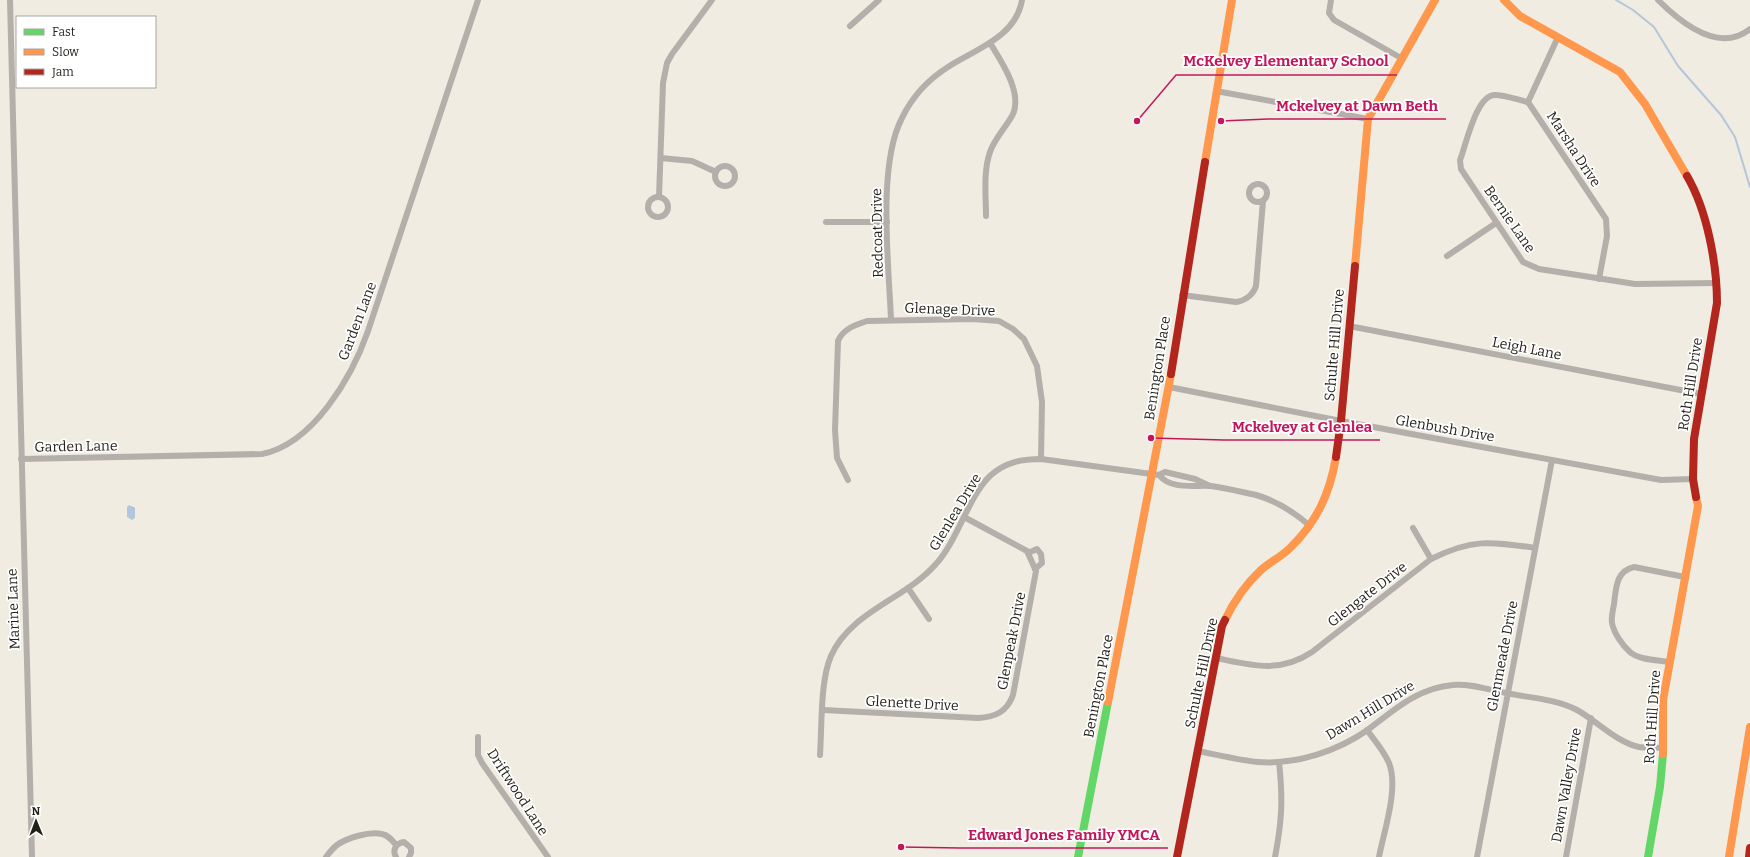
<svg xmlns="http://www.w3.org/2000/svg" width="1750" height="857" font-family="Bitter,serif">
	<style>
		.water { fill: url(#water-ripples) }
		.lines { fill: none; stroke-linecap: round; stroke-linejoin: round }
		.stream { stroke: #b3c6db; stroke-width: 2 }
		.street { stroke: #b4afaa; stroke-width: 6 }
		.fast { stroke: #63d668; stroke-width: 8 }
		.slow { stroke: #ff974d; stroke-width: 8 }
		.jam { stroke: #b3261e; stroke-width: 8 }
		.labels { text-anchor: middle; stroke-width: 3.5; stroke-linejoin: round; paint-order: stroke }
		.street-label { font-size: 14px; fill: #221f18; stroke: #fff }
		.leader { fill: none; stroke: #c2185b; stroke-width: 1.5 }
		.callout-dot { fill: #c2185b; stroke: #fff; stroke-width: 1.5 }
		.callout-label { font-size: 15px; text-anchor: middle; font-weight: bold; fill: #c2185b; stroke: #fff; stroke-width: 3.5; stroke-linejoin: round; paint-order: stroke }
	</style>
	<defs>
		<pattern id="water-ripples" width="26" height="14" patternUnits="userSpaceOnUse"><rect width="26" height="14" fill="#b3c6db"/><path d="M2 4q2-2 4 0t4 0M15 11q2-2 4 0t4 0" fill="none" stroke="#9aaabb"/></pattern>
	</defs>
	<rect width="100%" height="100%" fill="#f0ece1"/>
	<!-- water -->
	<path class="water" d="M129,505L135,508V518L132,520L127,517V507Z"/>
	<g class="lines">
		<!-- stream -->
		<path class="stream" d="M1616,0L1633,10L1654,27L1678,66L1721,115L1735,137L1750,187"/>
		<!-- street -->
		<g class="street">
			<path d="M10,0L32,857"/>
			<path d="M1331,0L1329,13L1334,20L1401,58"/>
			<path d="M1658,0C1680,22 1719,54 1750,29"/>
			<path d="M850,26L879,0"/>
			<path d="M1216,91L1368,119"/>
			<path d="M1528,102C1518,100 1505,95 1495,95C1476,95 1466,145 1460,160L1461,169L1523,262L1539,269L1635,284L1717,283"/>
			<path d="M1528,102L1606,219L1607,236L1599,279"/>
			<path d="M1528,102L1558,37"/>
			<path d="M661,158L692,161L716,172"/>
			<circle cx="725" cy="176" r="10"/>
			<circle cx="1258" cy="193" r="9"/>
			<path d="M659,197L663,83L667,63L672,54L712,0"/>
			<circle cx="658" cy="207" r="10"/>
			<path d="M986,216C986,196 983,172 990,152C994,140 1005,128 1012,116C1024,94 1001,61 990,43"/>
			<path d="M826,222H887"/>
			<path d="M1447,256L1496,223"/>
			<path d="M1182,295L1236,302C1245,301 1253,295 1256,286L1263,201"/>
			<path d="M891,320C889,266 877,165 902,118C912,97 929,79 948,67C976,49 1016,37 1022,0"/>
			<path d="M1349,326L1701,394"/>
			<path d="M1169,387L1341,421L1661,480L1693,479"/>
			<path d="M21,459L262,454C313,444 352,377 368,331L478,0"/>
			<path d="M1159,475C1171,490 1194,485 1211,486C1226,488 1242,492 1256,495C1277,501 1294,512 1310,526"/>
			<path d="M848,480L837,458L835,430L838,341C843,329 855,325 867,321L973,319L999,321L1013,329L1024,339L1037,366L1042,402L1041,459"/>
			<path d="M1413,528L1431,559"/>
			<path d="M1028,553L1037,549L1041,554L1042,563L1035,569"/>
			<path d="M908,588L929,619"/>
			<path d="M1216,658C1251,665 1279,674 1312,652L1431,559C1471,539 1491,541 1535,548"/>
			<path d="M1669,662C1657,660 1639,660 1630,652C1622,645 1614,633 1612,623C1611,617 1613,610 1614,604C1616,588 1616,571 1634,567L1685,577"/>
			<path d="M823,710L978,718C995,717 1007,712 1013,695L1036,571L1027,551L964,517"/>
			<path d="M1367,730C1375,741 1384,751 1389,763C1399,788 1384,831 1379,857"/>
			<path d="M478,737V755L482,763L548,857"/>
			<path d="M1198,751C1218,755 1238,760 1258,762C1296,765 1338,751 1369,729C1395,709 1418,688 1453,685C1470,683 1489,690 1506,693C1530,698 1556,699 1577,710C1597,721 1616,742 1639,747C1647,748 1655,747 1663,748"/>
			<path d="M820,755C822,727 820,681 831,656C850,612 905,599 935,565C958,541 968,496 991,475C1006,462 1022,459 1041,459L1159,475L1165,472L1195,479L1210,486"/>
			<path d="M326,857C329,853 333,848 337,845C347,838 369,831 382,834C388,835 392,840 396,845"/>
			<path d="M396,857C392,850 396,843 404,842L411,848V853L409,857"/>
			<path d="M1275,857C1282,821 1283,799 1279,762"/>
			<path d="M1477,857L1552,460"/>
			<path d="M1566,857L1591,718"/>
		</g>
		<!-- fast -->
		<g class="fast">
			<path d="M1078,857L1108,702"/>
			<path d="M1648,857L1660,787L1663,754"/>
		</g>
		<!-- slow -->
		<g class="slow">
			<path d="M1504,0L1520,16L1620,72L1645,104L1687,176"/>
			<path d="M1205,162L1232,0"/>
			<path d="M1355,266L1368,119L1435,0"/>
			<path d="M1225,620C1234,601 1245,585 1261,570C1270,562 1281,557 1290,548C1317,522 1330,493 1336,457"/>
			<path d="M1108,702L1171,374"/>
			<path d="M1663,754V700L1698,506L1696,497"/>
			<path d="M1729,857L1750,727"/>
		</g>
		<!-- jam -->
		<g class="jam">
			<path d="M1687,176C1707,210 1717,264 1717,303L1694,439L1693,479L1696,497"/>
			<path d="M1171,374L1205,162"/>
			<path d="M1336,457L1341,421L1355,266"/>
			<path d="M1177,857L1222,626L1225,620"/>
			<path d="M1749,857L1750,848"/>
		</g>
	</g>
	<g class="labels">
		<!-- street labels -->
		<g class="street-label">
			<text transform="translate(1574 149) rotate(57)" y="5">Marsha Drive</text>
			<text transform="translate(1510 219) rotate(55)" y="5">Bernie Lane</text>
			<text transform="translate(877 233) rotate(-91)" y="5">Redcoat Drive</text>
			<text transform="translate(950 309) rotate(2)" y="5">Glenage Drive</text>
			<text transform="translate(357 321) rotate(-69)" y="5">Garden Lane</text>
			<text transform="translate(1334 345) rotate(-85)" y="5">Schulte Hill Drive</text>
			<text transform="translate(1527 348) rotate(11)" y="5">Leigh Lane</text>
			<text transform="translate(1157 368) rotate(-81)" y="5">Benington Place</text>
			<text transform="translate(1690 384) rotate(-81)" y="5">Roth Hill Drive</text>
			<text transform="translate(1445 428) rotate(10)" y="5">Glenbush Drive</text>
			<text transform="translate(76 446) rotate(-1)" y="5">Garden Lane</text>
			<text transform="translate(955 512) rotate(-59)" y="5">Glenlea Drive</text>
			<text transform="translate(1367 594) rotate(-38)" y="5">Glengate Drive</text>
			<text transform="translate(13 609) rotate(-92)" y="5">Marine Lane</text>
			<text transform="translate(1011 641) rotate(-79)" y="5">Glenpeak Drive</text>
			<text transform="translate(1502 656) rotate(-79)" y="5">Glenmeade Drive</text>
			<text transform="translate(1201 673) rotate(-78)" y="5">Schulte Hill Drive</text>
			<text transform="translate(1098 686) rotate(-79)" y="5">Benington Place</text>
			<text transform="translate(912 703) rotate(3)" y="5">Glenette Drive</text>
			<text transform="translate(1370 710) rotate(-31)" y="5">Dawn Hill Drive</text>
			<text transform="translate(1652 717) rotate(-86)" y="5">Roth Hill Drive</text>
			<text transform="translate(1566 785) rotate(-80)" y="5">Dawn Valley Drive</text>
			<text transform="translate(518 792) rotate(57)" y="5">Driftwood Lane</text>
		</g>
	</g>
	<!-- callouts -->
	<path class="leader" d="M1137 121L1176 75H1397M1221 121L1268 119H1446M1151 438L1224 440H1380M901 847L960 848H1168"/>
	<g class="callout-dot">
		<circle cx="1137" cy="121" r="4"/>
		<circle cx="1221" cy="121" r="4"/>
		<circle cx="1151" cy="438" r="4"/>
		<circle cx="901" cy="847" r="4"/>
	</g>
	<g class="callout-label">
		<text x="1286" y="66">McKelvey Elementary School</text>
		<text x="1357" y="111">Mckelvey at Dawn Beth</text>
		<text x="1302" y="432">Mckelvey at Glenlea</text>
		<text x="1064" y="840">Edward Jones Family YMCA</text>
	</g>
	<!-- legend -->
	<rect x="16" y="16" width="140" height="72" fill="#ffffff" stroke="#a7a5a3"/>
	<rect x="24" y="29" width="20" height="6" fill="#63d668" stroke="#a7a5a3"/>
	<text x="52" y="36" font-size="12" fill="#221f18">Fast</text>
	<rect x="24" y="49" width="20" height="6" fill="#ff974d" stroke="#a7a5a3"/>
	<text x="52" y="56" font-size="12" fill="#221f18">Slow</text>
	<rect x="24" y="69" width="20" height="6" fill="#b3261e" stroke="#a7a5a3"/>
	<text x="52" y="76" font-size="12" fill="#221f18">Jam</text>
	<!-- north arrow -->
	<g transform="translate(36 821) rotate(359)" stroke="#ffffff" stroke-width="3" paint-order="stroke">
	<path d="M0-3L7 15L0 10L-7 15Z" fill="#221f18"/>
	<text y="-6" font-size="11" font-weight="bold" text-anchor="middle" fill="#221f18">N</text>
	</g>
</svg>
